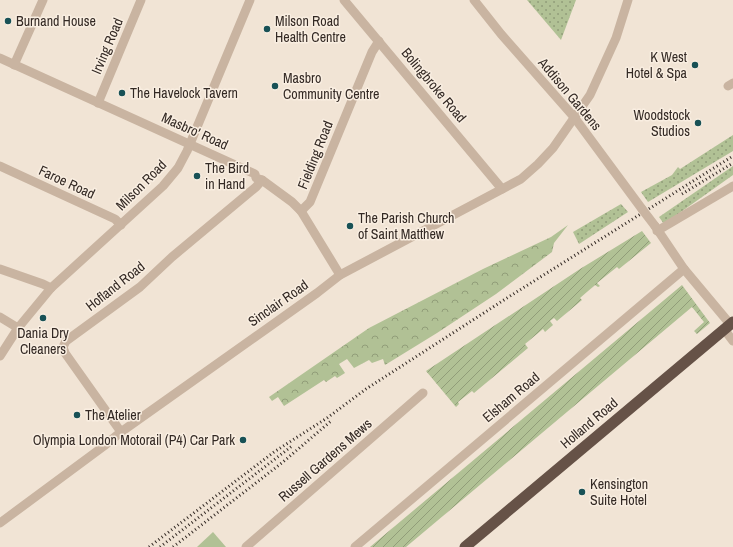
<svg xmlns="http://www.w3.org/2000/svg" width="733" height="547" font-family="'Archivo Narrow',sans-serif">
	<style>
		.grass { fill: url(#grass-dots) }
		.forest { fill: url(#forest-crowns) }
		.park { fill: #b1c195 }
		.garden { fill: url(#garden-furrows) }
		.lines { fill: none; stroke-linecap: round; stroke-linejoin: round }
		.minor { stroke: #c9b4a1; stroke-width: 9 }
		.trunk { stroke: #665247; stroke-width: 11 }
		.rail { stroke: #332924; stroke-width: 3; stroke-dasharray: 1 3; stroke-linecap: butt }
		.minor-bridge { stroke: #c9b4a1; stroke-width: 9 }
		.poi-dot { fill: #185156; stroke: #f9eee1; stroke-width: 1.5 }
		.labels { text-anchor: middle; stroke-width: 3; stroke-linejoin: round; paint-order: stroke }
		.poi-label { font-size: 14px; fill: #332924; stroke: #f9eee1; text-anchor: start }
		.street-label { font-size: 14px; fill: #332924; stroke: #f9eee1 }
	</style>
	<defs>
		<pattern id="grass-dots" width="8" height="8" patternUnits="userSpaceOnUse"><rect width="8" height="8" fill="#b1c195"/><path d="M2 2h.1M6 6h.1" fill="none" stroke="#919d79" stroke-width="1.8" stroke-linecap="round"/></pattern>
		<pattern id="forest-crowns" width="20" height="18" patternUnits="userSpaceOnUse"><rect width="20" height="18" fill="#b1c195"/><path d="M2 6a3 3 0 1 1 6 0M12 15a3 3 0 1 1 6 0" fill="none" stroke="#919d79"/></pattern>
		<pattern id="garden-furrows" width="10" height="10" patternUnits="userSpaceOnUse"><rect width="10" height="10" fill="#b1c195"/><path d="M-1 1l2-2M0 10L10 0M9 11l2-2" fill="none" stroke="#919d79"/></pattern>
	</defs>
	<rect width="100%" height="100%" fill="#f1e4d5"/>
	<!-- grass -->
	<g class="grass">
		<path d="M527,0H576L561,40Z"/>
		<path d="M733,135V151L648,202L641,192L672,175L678,167L680,169Z"/>
		<path d="M733,166V175L664,224L659,217Z"/>
		<path d="M621,204L628,212L579,244L573,232Z"/>
	</g>
	<!-- forest -->
	<path class="forest" d="M568,225L554,243L552,252L496,294L437,333L385,365L383,359L372,363L369,360L354,368L347,359L339,364L345,373L337,378L335,376L326,382L324,380L284,406L278,397L272,401L269,397L369,328L483,269L551,237Z"/>
	<!-- park -->
	<path class="park" d="M213,532L226,547H197Z"/>
	<!-- garden -->
	<g class="garden">
		<path d="M642,231L651,243L619,269L617,267L597,283L600,286L598,287L595,285L580,298L582,300L557,321L554,318L550,321L553,325L545,332L543,329L525,344L528,348L474,393L472,391L458,402L459,404L456,407L426,371L580,269Z"/>
		<path d="M682,285L710,323L697,334L694,331L704,322L692,307L406,547H370Z"/>
	</g>
	<g class="lines">
		<!-- minor -->
		<g class="minor">
			<path d="M344,0L502,189"/>
			<path d="M474,0L501,34L574,117L642,209"/>
			<path d="M0,58L255,174L256,178L262,180L292,202L301,211L340,275"/>
			<path d="M14,65L43,0"/>
			<path d="M728,86L733,83"/>
			<path d="M98,103L141,0"/>
			<path d="M0,166L115,219L121,225"/>
			<path d="M301,211L310,202L372,52L379,41"/>
			<path d="M655,226L684,269L730,324"/>
			<path d="M657,231L733,186"/>
			<path d="M0,269L43,284L51,288"/>
			<path d="M0,317L18,328"/>
			<path d="M724,329L733,341"/>
			<path d="M0,356L18,328L51,288L163,186L178,168L187,151L250,0"/>
			<path d="M121,432L65,353L63,347L66,341L140,287L172,257L256,187L262,180"/>
			<path d="M0,523L104,446L121,432L317,293L340,275L521,179L538,164L553,148L590,95L616,38L628,0"/>
			<path d="M246,547L423,393"/>
			<path d="M355,547L684,269"/>
		</g>
		<!-- trunk -->
		<path class="trunk" d="M465,547L733,322"/>
		<!-- rail -->
		<g class="rail">
			<path d="M682,194L733,163"/>
			<path d="M149,547L274,452L327,418L366,389L507,298L733,156"/>
			<path d="M160,547L292,446"/>
			<path d="M173,547L283,462L331,421"/>
		</g>
		<!-- minor-bridge -->
		<path class="minor-bridge" d="M642,209L655,226"/>
	</g>
	<!-- markers -->
	<g class="poi-dot">
		<circle cx="8" cy="21" r="4"/>
		<circle cx="267" cy="29" r="4"/>
		<circle cx="695" cy="65" r="4"/>
		<circle cx="275" cy="86" r="4"/>
		<circle cx="122" cy="93" r="4"/>
		<circle cx="698" cy="123" r="4"/>
		<circle cx="197" cy="176" r="4"/>
		<circle cx="350" cy="226" r="4"/>
		<circle cx="43" cy="318" r="4"/>
		<circle cx="77" cy="415" r="4"/>
		<circle cx="243" cy="440" r="4"/>
		<circle cx="582" cy="492" r="4"/>
	</g>
	<g class="labels">
		<!-- poi labels -->
		<g class="poi-label">
			<text x="16" y="26">Burnand House</text>
			<text x="275" y="26">Milson Road<tspan x="275" dy="16">Health Centre</tspan></text>
			<text x="687" y="62" text-anchor="end">K West<tspan x="687" dy="16">Hotel &amp; Spa</tspan></text>
			<text x="283" y="83">Masbro<tspan x="283" dy="16">Community Centre</tspan></text>
			<text x="130" y="98">The Havelock Tavern</text>
			<text x="690" y="120" text-anchor="end">Woodstock<tspan x="690" dy="16">Studios</tspan></text>
			<text x="205" y="173">The Bird<tspan x="205" dy="16">in Hand</tspan></text>
			<text x="358" y="223">The Parish Church<tspan x="358" dy="16">of Saint Matthew</tspan></text>
			<text x="43" y="338" text-anchor="middle">Dania Dry<tspan x="43" dy="16">Cleaners</tspan></text>
			<text x="85" y="420">The Atelier</text>
			<text x="235" y="445" text-anchor="end">Olympia London Motorail (P4) Car Park</text>
			<text x="590" y="489">Kensington<tspan x="590" dy="16">Suite Hotel</tspan></text>
		</g>
		<!-- street labels -->
		<g class="street-label">
			<text transform="translate(107 46) rotate(-67)" y="5">Irving Road</text>
			<text transform="translate(434 85) rotate(50)" y="5">Bolingbroke Road</text>
			<text transform="translate(570 94) rotate(50)" y="5">Addison Gardens</text>
			<text transform="translate(195 131) rotate(24)" y="5">Masbro' Road</text>
			<text transform="translate(315 155) rotate(-68)" y="5">Fielding Road</text>
			<text transform="translate(67 182) rotate(25)" y="5">Faroe Road</text>
			<text transform="translate(141 185) rotate(-45)" y="5">Milson Road</text>
			<text transform="translate(115 286) rotate(-38)" y="5">Hofland Road</text>
			<text transform="translate(278 303) rotate(-35)" y="5">Sinclair Road</text>
			<text transform="translate(511 397) rotate(-40)" y="5">Elsham Road</text>
			<text transform="translate(589 423) rotate(-40)" y="5">Holland Road</text>
			<text transform="translate(325 460) rotate(-41)" y="5">Russell Gardens Mews</text>
		</g>
	</g>
</svg>
